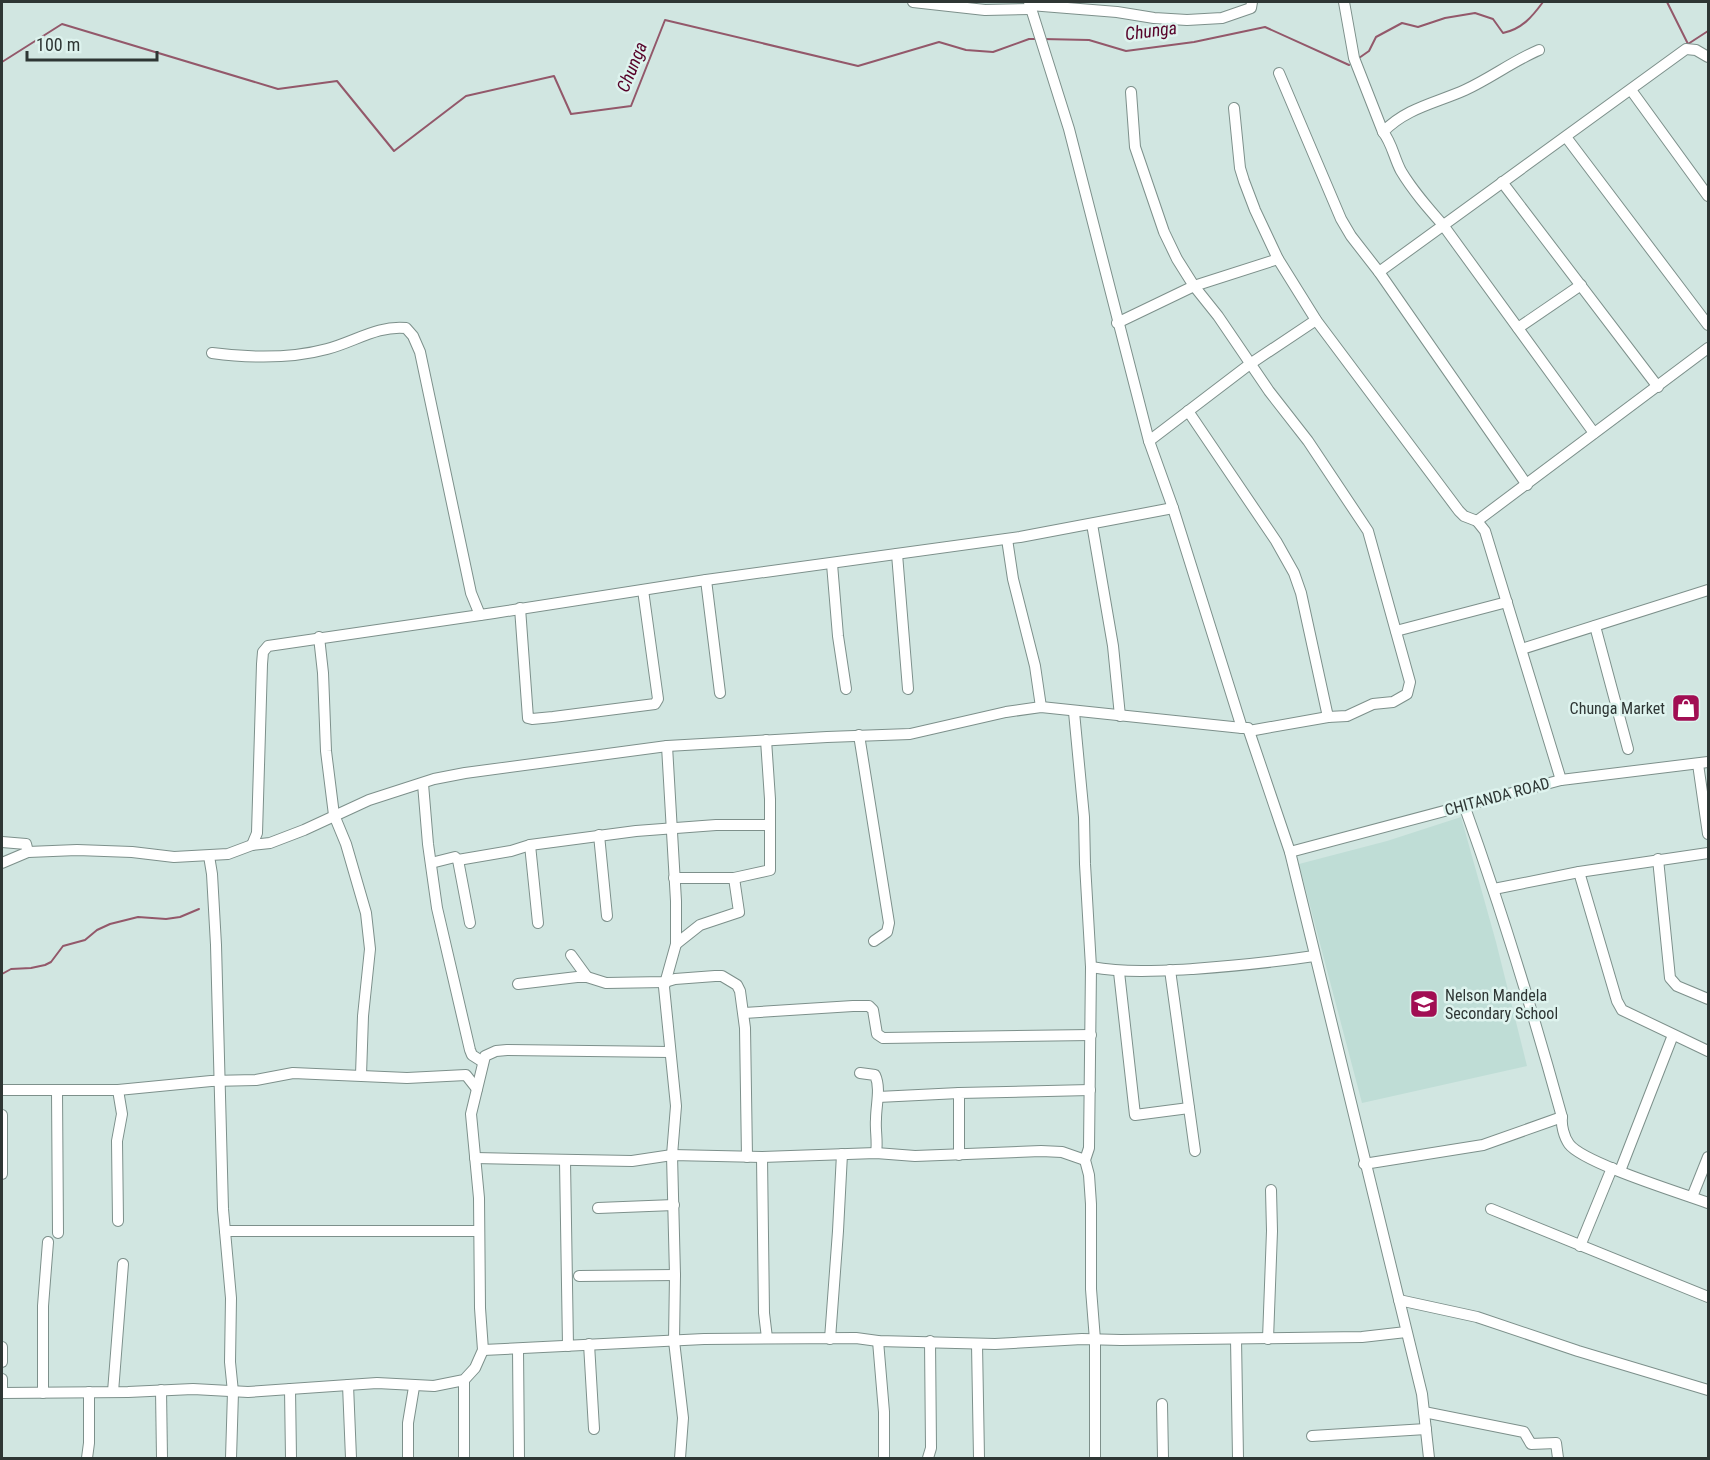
<svg xmlns="http://www.w3.org/2000/svg" width="1710" height="1460" font-family="'Roboto Condensed',sans-serif">
	<style>
		.built { fill: #bfddd6 }
		.lines { fill: none; stroke-linecap: round; stroke-linejoin: round }
		.stream { stroke: #93586a; stroke-width: 2 }
		.minor-casing { stroke: #7d908b; stroke-width: 12 }
		.minor { stroke: #fff; stroke-width: 10 }
		.labels { text-anchor: middle; stroke-width: 5; stroke-linejoin: round; paint-order: stroke }
		.poi-label { font-size: 16px; fill: #2e3634; stroke: #def3ee; text-anchor: end }
		.street-label { font-size: 16px; fill: #2e3634; stroke: #def3ee }
		.water-label { font-size: 18px; font-style: italic; fill: #570229; stroke: #def3ee }
	</style>
	<rect width="100%" height="100%" fill="#d1e6e1"/>
	<!-- built -->
	<path class="built" d="M1461,817L1496,942L1527,1066L1362,1103L1299,864L1387,841Z"/>
	<g class="lines">
		<!-- stream -->
		<g class="stream">
			<path d="M1667,2L1688,44L1708,31"/>
			<path d="M1043,39L1089,40L1126,51L1194,42L1265,27L1349,65"/>
			<path d="M1359,58L1369,51L1376,37L1402,23L1418,27L1445,18L1475,13L1493,19L1503,33C1522,29 1532,17 1543,2"/>
			<path d="M2,62L62,24L278,89L337,81L394,151L466,96L554,76L571,114L631,106L665,20L858,66L939,42L966,50L993,52L1029,39H1038"/>
			<path d="M2,974L11,969L31,968L45,965L51,962L63,946L85,940L97,930L110,924L138,917L166,919L180,917L199,909"/>
		</g>
		<!-- minor casing -->
		<g class="minor-casing">
			<g id="minor">
				<path d="M913,2L985,10L1031,9"/>
				<path d="M1029,2L1069,129L1149,441L1173,508L1242,728H1248L1249,731L1290,852L1422,1394L1429,1458"/>
				<path d="M1344,2L1354,58L1383,132"/>
				<path d="M1030,5L1117,12L1154,18L1187,20L1222,18L1251,8L1252,2"/>
				<path d="M1539,50C1513,61 1491,78 1465,90C1436,103 1406,108 1383,132C1392,143 1394,158 1401,171C1413,191 1428,208 1443,225L1594,433"/>
				<path d="M1279,73L1341,219L1351,236L1379,272L1527,485"/>
				<path d="M1631,90L1708,196"/>
				<path d="M1131,92L1135,147L1164,232L1177,259L1194,286L1218,316L1269,391L1308,441L1368,531L1410,682L1407,694L1393,702L1373,704L1347,716L1328,717L1249,731"/>
				<path d="M1234,108L1240,168L1244,181L1255,210L1278,259L1316,320L1459,511L1464,516L1477,521"/>
				<path d="M1566,137L1708,325"/>
				<path d="M1502,182L1658,387"/>
				<path d="M1379,272L1686,49L1696,50L1708,57"/>
				<path d="M1117,323L1194,286L1278,259"/>
				<path d="M1518,328L1581,285"/>
				<path d="M212,353C250,358 290,359 327,349C354,342 378,325 406,328L413,336L420,352L471,593L480,615"/>
				<path d="M1188,411L1276,541L1294,573L1301,593L1328,717"/>
				<path d="M1149,441L1250,364L1316,320"/>
				<path d="M1092,524L1113,646L1120,716"/>
				<path d="M1007,539L1013,579L1035,666L1041,707"/>
				<path d="M897,554L908,689"/>
				<path d="M832,564L838,636L846,689"/>
				<path d="M706,580L720,693"/>
				<path d="M520,608L528,718L532,719L553,717L655,704L658,699L643,590"/>
				<path d="M1595,626L1628,749"/>
				<path d="M1396,631L1507,602"/>
				<path d="M319,637L323,673L326,751L334,815L346,844L366,913L370,949L363,1016L361,1075"/>
				<path d="M1522,649L1708,590"/>
				<path d="M1074,712L1084,817L1085,864L1091,967L1089,1148L1085,1160L1089,1175L1091,1204V1289L1095,1340V1458"/>
				<path d="M859,735L889,923L887,932L874,941"/>
				<path d="M667,746L676,901V944L664,987L676,1106L672,1155L675,1275L674,1341L683,1418L680,1458"/>
				<path d="M1698,764L1708,834"/>
				<path d="M1561,780L1485,531L1477,521L1708,348"/>
				<path d="M423,784L428,844L437,908L470,1050L472,1055L483,1062"/>
				<path d="M1464,805C1501,908 1533,1012 1562,1117C1561,1125 1564,1137 1569,1144C1583,1163 1681,1193 1708,1203"/>
				<path d="M599,835L607,916"/>
				<path d="M2,842L26,844L28,852"/>
				<path d="M252,845L257,833L262,664L263,652L268,646L494,613L706,580L1020,537L1173,508"/>
				<path d="M530,845L538,923"/>
				<path d="M1290,852L1561,780L1708,762"/>
				<path d="M209,856L212,874L216,945L223,1209L231,1298L230,1362L233,1392L231,1458"/>
				<path d="M1658,859L1670,978L1677,986L1708,999"/>
				<path d="M458,860L470,923"/>
				<path d="M2,863L28,852L77,850L132,852L174,857L228,854L252,845L270,843L304,830L369,800L434,779L465,773L667,746L827,737L910,734L1006,712L1041,707L1242,728"/>
				<path d="M431,863L455,857L458,860L511,851L530,845L636,831L716,825H770"/>
				<path d="M1579,872L1617,1001L1622,1010L1708,1051"/>
				<path d="M674,878H734L770,870V799L766,740"/>
				<path d="M1494,889L1579,872L1708,853"/>
				<path d="M676,944L700,925L739,912L734,878"/>
				<path d="M571,955L587,977"/>
				<path d="M1091,967C1126,973 1158,971 1193,969C1234,966 1274,962 1314,956"/>
				<path d="M1170,970L1195,1151"/>
				<path d="M1119,972L1135,1115L1189,1108"/>
				<path d="M518,984L577,977H587L606,983L665,982L675,979L715,976H722L737,985L740,991L745,1028L747,1157"/>
				<path d="M744,1013L853,1006H869L873,1010L877,1034L883,1038L1091,1035"/>
				<path d="M860,1073L875,1075C881,1088 876,1105 876,1119C875,1131 878,1141 876,1153"/>
				<path d="M2,1090H118L211,1081L256,1080L293,1073L407,1078L466,1075L477,1089"/>
				<path d="M118,1090L122,1114L117,1141L118,1221"/>
				<path d="M57,1091L58,1233"/>
				<path d="M878,1097L959,1093"/>
				<path d="M2,1115V1174"/>
				<path d="M959,1155V1093L1090,1090"/>
				<path d="M762,1157L764,1313L767,1338"/>
				<path d="M475,1158L632,1161L672,1155L762,1157L876,1153L915,1156L1041,1151L1062,1152L1085,1160"/>
				<path d="M565,1161L568,1346"/>
				<path d="M1364,1164L1483,1145L1562,1117"/>
				<path d="M1620,1171L1673,1035"/>
				<path d="M1692,1197L1708,1157"/>
				<path d="M598,1208L674,1205"/>
				<path d="M1491,1209L1708,1297"/>
				<path d="M225,1231H479"/>
				<path d="M1580,1246L1612,1168"/>
				<path d="M579,1276L675,1275"/>
				<path d="M1399,1300L1477,1317L1578,1351L1708,1390"/>
				<path d="M830,1339L838,1231L842,1154"/>
				<path d="M1236,1339L1238,1458"/>
				<path d="M1268,1339L1272,1231L1271,1190"/>
				<path d="M878,1341L884,1412V1458"/>
				<path d="M589,1344L594,1429"/>
				<path d="M977,1344L979,1458"/>
				<path d="M2,1347V1362"/>
				<path d="M518,1349L519,1458"/>
				<path d="M483,1350L704,1339L856,1338L878,1341L995,1344L1082,1339L1121,1340L1362,1337L1406,1332"/>
				<path d="M2,1379V1393"/>
				<path d="M348,1385L351,1458"/>
				<path d="M290,1389L291,1458"/>
				<path d="M161,1390L162,1458"/>
				<path d="M113,1392L123,1264"/>
				<path d="M2,1393L128,1392L193,1389L248,1392L377,1383L434,1386L464,1380L475,1368L483,1350L480,1308L479,1198L471,1114L485,1056L496,1051L507,1050L670,1052"/>
				<path d="M43,1393V1306L48,1242"/>
				<path d="M1162,1404L1163,1458"/>
				<path d="M1424,1412L1524,1432L1531,1444L1556,1443L1558,1458"/>
				<path d="M1312,1436L1426,1429"/>
				<path d="M87,1458L89,1443V1392"/>
				<path d="M408,1458V1423L414,1387"/>
				<path d="M464,1458V1380"/>
				<path d="M928,1458L931,1448L930,1341"/>
			</g>
		</g>
		<!-- minor -->
		<use href="#minor" class="minor"/>
	</g>
	<!-- icons -->
	<defs>
		<g id="shop-square" transform="scale(1.5)"><rect x="-9" y="-9" width="18" height="18" rx="4" fill="#a10e53" stroke="#def3ee"/><path d="M-5-2.5h2.3a2.7 3.5 0 0 1 5.4 0H5L5.5 6h-11ZM-1.5-2.5h3a1.5 2.3 0 0 0-3 0Z" fill="#fff"/></g>
		<g id="school-square" transform="scale(1.5)"><rect x="-9" y="-9" width="18" height="18" rx="4" fill="#a10e53" stroke="#def3ee"/><path d="M0-5L7-2L0 1L-7-2ZM-4 1L0 2.5L4 1V4Q0 6-4 4Z" fill="#fff"/></g>
	</defs>
	<g fill-rule="evenodd">
		<use href="#shop-square" x="1686" y="708"/>
		<use href="#school-square" x="1424" y="1004"/>
	</g>
	<g class="labels">
		<!-- poi labels -->
		<g class="poi-label">
			<text x="1665" y="714">Chunga Market</text>
			<text x="1445" y="1001" text-anchor="start">Nelson Mandela<tspan x="1445" dy="18">Secondary School</tspan></text>
		</g>
		<!-- street labels -->
		<g class="street-label">
			<text transform="translate(1497 796) rotate(-15)" y="6">CHITANDA ROAD</text>
		</g>
		<!-- water labels -->
		<g class="water-label">
			<text transform="translate(1151 31) rotate(-7)" y="6">Chunga</text>
			<text transform="translate(632 67) rotate(-68)" y="6">Chunga</text>
		</g>
	</g>
	<!-- border -->
	<rect width="1710" height="1460" fill="none" stroke="#2e3634" stroke-width="6"/>
	<!-- scale -->
	<path d="M27 51v9h130v-9" fill="none" stroke="#2e3634" stroke-width="3"/>
	<text x="36" y="51" font-size="18" fill="#2e3634" stroke="#def3ee" stroke-width="4.5" paint-order="stroke">100 m</text>
</svg>
